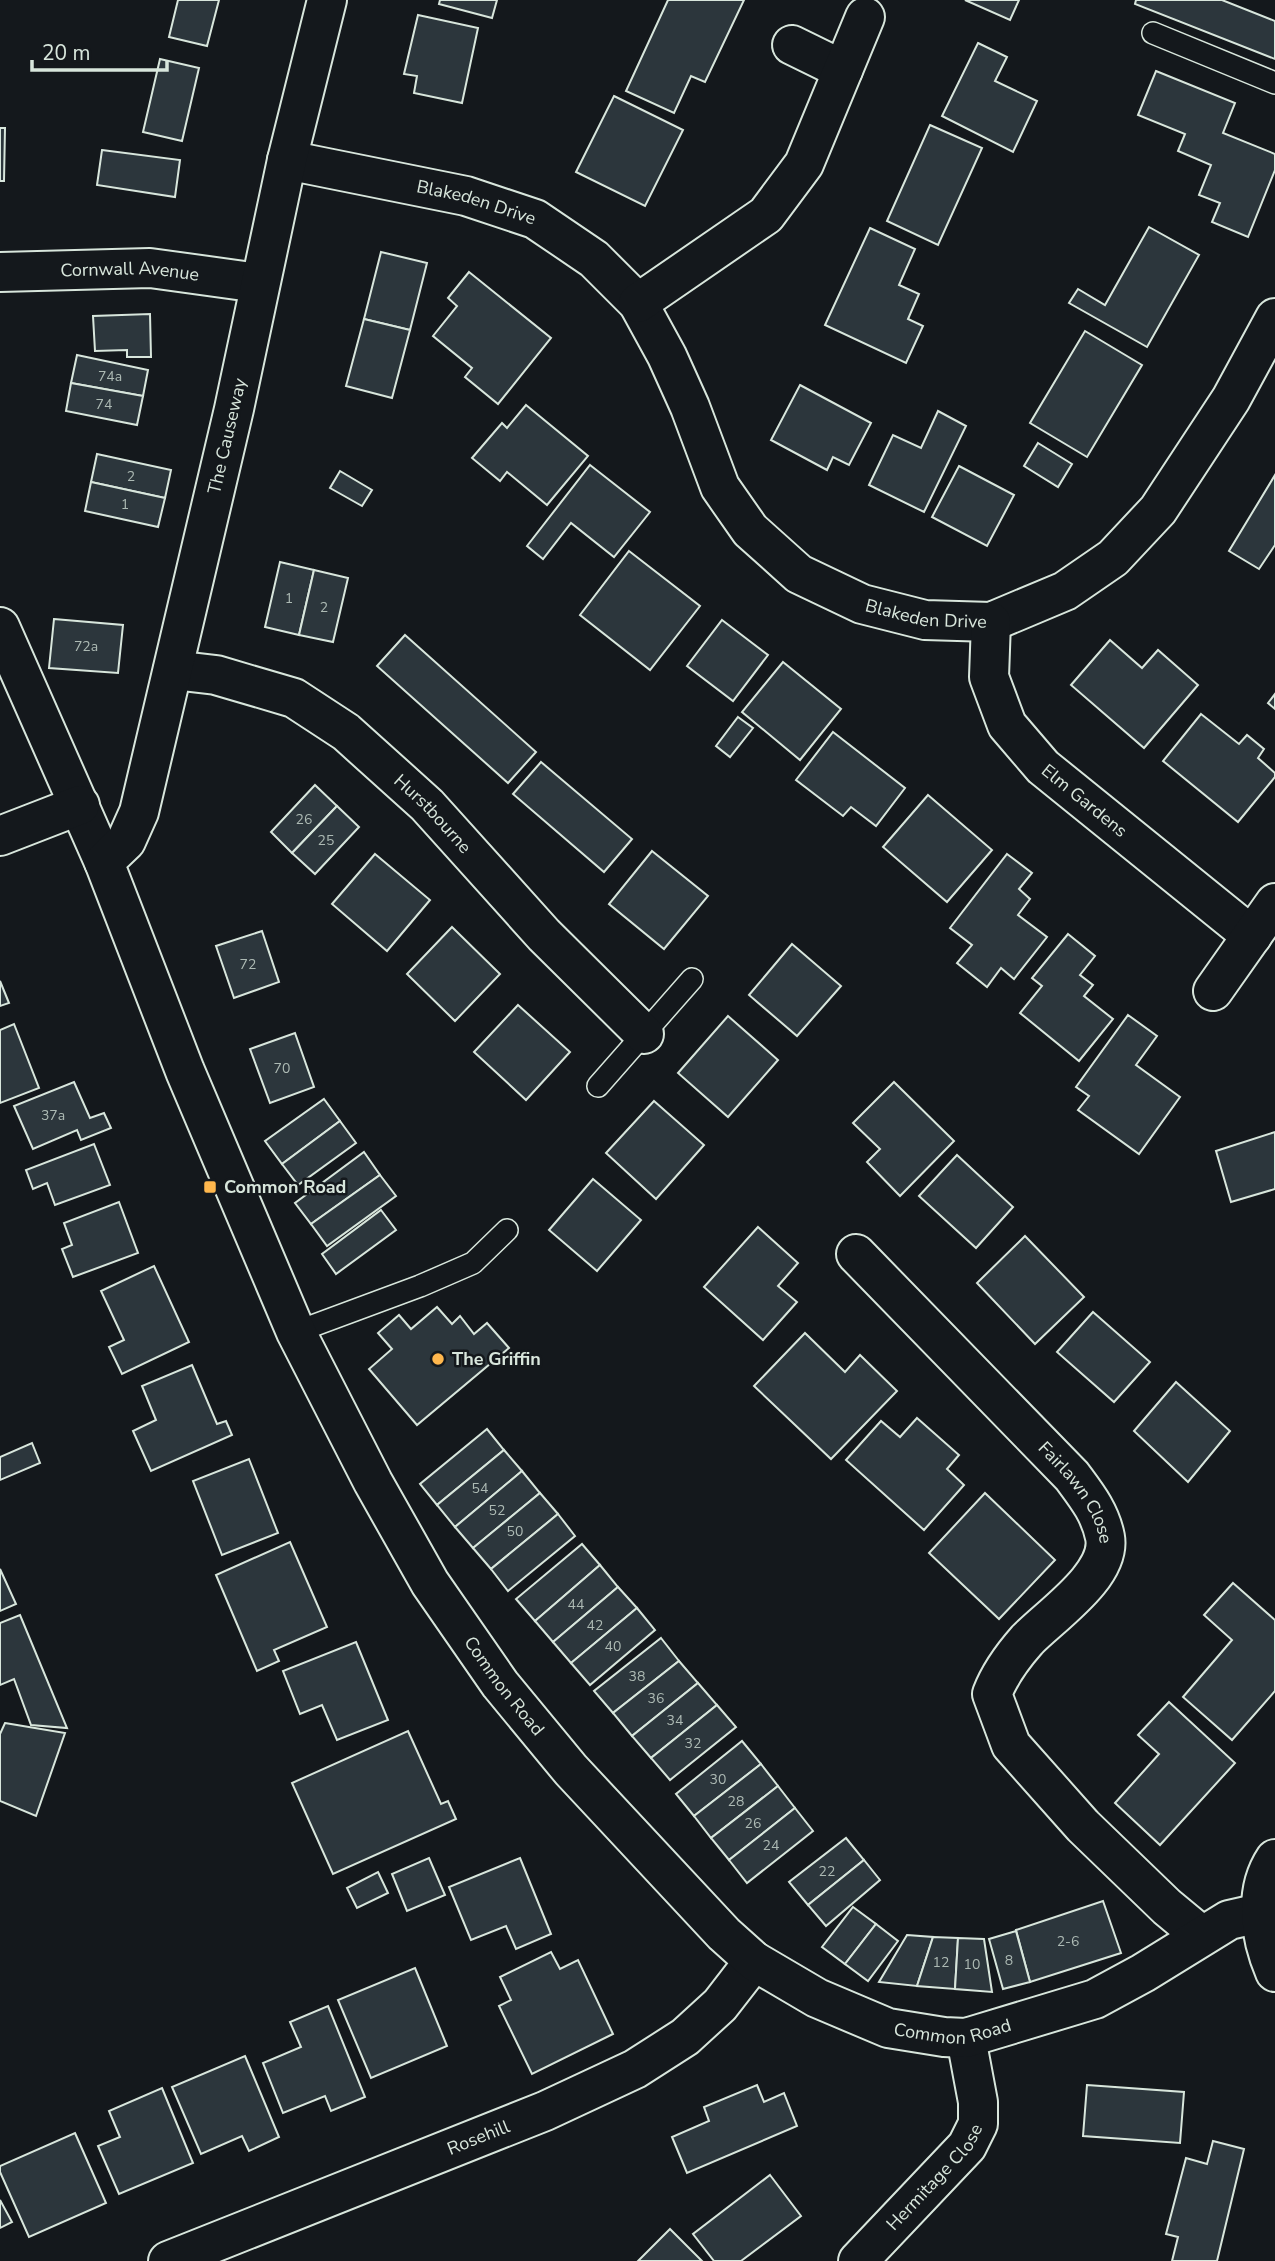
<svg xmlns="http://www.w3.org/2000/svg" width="1275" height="2261" font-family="'Nunito Sans',sans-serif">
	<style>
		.building { fill: #2c363c; stroke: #d8e6dc; stroke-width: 2 }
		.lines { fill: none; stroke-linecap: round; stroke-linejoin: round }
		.service-casing { stroke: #d8e6dc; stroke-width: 24 }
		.minor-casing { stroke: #d8e6dc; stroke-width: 42 }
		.tertiary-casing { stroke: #d8e6dc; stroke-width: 42 }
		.service { stroke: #14181c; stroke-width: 21 }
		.minor { stroke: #14181c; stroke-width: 38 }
		.tertiary { stroke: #14181c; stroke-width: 38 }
		.poi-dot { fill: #ffb74d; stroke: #14181c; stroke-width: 2.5 }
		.labels { text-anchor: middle; stroke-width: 5; stroke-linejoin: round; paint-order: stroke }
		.number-label { font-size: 14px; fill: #adbab4 }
		.street-label { font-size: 18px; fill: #d8e6dc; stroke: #14181c }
		.poi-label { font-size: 18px; font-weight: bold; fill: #d8e6dc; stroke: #14181c; text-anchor: start }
	</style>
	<rect width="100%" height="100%" fill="#14181c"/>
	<!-- building -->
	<g class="building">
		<path d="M178,0H219L207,46L169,37Z"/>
		<path d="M440,0H497L492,18L439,4Z"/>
		<path d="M668,0H744L705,82L691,76L674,113L626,91Z"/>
		<path d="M965,0H1019L1010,20Z"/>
		<path d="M1136,0H1222L1275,21V59L1135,4Z"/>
		<path d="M418,15L478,28L462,103L414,93L417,76L404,74Z"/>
		<path d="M978,43L1007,57L995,81L1037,101L1013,152L942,116Z"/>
		<path d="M160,59L199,68L182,141L143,132Z"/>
		<path d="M1156,71L1235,103L1223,133L1275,154V170L1248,237L1212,222L1220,203L1199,195L1211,165L1178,151L1185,134L1138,115Z"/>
		<path d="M614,96L683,130L645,206L576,172Z"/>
		<path d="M930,125L982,148L938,245L887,221Z"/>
		<path d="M0,128H5L4,181H0Z"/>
		<path d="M102,150L180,160L175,197L97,185Z"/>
		<path d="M1149,227L1199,255L1147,347L1069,303L1078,289L1105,305Z"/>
		<path d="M870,228L915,249L899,285L919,294L908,319L923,326L906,363L825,325Z"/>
		<path d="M381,252L427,263L410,330L364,319Z"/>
		<path d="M469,272L551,338L498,404L465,377L472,368L433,336L457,306L448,298Z"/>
		<path d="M150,314L151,357H127V350L95,351L93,316Z"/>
		<path d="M364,319L410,330L392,398L346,386Z"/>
		<path d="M1085,331L1142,365L1087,457L1030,423Z"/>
		<path d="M77,355L148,370L143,396L71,383Z"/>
		<path d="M71,383L143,396L137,425L66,411Z"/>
		<path d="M800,385L871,423L849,465L833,457L827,470L771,440Z"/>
		<path d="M526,405L588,456L547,505L507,472L500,481L472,458L502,423L507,428Z"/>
		<path d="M938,411L966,426L924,512L869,485L893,435L921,448Z"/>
		<path d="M1038,443L1072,464L1058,487L1024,466Z"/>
		<path d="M97,454L171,470L165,498L91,482Z"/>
		<path d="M590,465L650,512L614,557L571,523L543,559L527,546Z"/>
		<path d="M959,466L1014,495L987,546L932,517Z"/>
		<path d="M340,471L372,490L362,506L330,488Z"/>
		<path d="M1275,475V545L1259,569L1229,551Z"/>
		<path d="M91,482L165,498L158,527L85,511Z"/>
		<path d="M629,551L700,606L650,670L580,615Z"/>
		<path d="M280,562L314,570L299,635L265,627Z"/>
		<path d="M314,570L348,578L333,642L299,635Z"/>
		<path d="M54,619L123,625L118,673L49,668Z"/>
		<path d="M722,620L768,655L733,701L687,666Z"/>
		<path d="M405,635L536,752L508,783L377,666Z"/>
		<path d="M1110,640L1142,668L1158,650L1198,685L1144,748L1071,685Z"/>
		<path d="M783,662L841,709L800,760L742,712Z"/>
		<path d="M1275,694V709L1268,703Z"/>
		<path d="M1201,714L1239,744L1247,735L1264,749L1258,758L1275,773V777L1238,822L1163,761Z"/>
		<path d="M738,717L753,728L730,757L716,746Z"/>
		<path d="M833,732L905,788L876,826L851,807L843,816L796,780Z"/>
		<path d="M541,762L632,839L604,872L513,794Z"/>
		<path d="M315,785L337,806L292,853L271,832Z"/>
		<path d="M928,795L992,850L947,902L883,847Z"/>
		<path d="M337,806L359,827L315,874L292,853Z"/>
		<path d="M652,851L708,896L664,949L609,904Z"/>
		<path d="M375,854L430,900L387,951L332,904Z"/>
		<path d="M1007,854L1032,873L1019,889L1030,899L1018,915L1047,937L1014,979L1001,968L987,987L957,963L972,945L950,928Z"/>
		<path d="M452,927L500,974L455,1021L407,974Z"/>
		<path d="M262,931L279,982L234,998L216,946Z"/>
		<path d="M1068,934L1095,956L1080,975L1093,985L1084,996L1113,1019L1079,1061L1020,1013L1042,986L1032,978Z"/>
		<path d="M792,944L841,986L797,1036L749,995Z"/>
		<path d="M0,981L9,1003L0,1006Z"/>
		<path d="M518,1005L570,1052L526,1100L474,1052Z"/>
		<path d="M1128,1015L1157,1036L1136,1065L1180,1097L1139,1154L1078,1110L1089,1096L1076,1087Z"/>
		<path d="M728,1016L778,1060L728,1117L678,1073Z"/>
		<path d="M14,1024L39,1088L0,1103V1030Z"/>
		<path d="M295,1033L314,1087L270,1103L250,1049Z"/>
		<path d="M74,1082L90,1118L104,1113L111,1128L81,1140L77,1130L33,1149L14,1106Z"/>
		<path d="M894,1082L954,1141L900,1196L867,1162L880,1149L853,1123Z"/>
		<path d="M324,1099L340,1121L282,1164L265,1141Z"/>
		<path d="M654,1101L704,1145L656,1199L606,1153Z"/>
		<path d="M340,1121L356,1143L298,1185L282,1164Z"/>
		<path d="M1275,1132V1189L1231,1202L1216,1151Z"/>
		<path d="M94,1144L110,1185L55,1205L47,1183L33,1189L26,1170Z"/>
		<path d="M364,1152L380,1175L311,1224L295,1203Z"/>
		<path d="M957,1155L1013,1207L976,1248L919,1196Z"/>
		<path d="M380,1175L396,1196L327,1246L311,1224Z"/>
		<path d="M593,1179L641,1220L597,1271L549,1230Z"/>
		<path d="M119,1202L138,1253L73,1277L62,1249L72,1245L64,1223Z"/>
		<path d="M381,1210L396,1230L336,1274L322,1254Z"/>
		<path d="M758,1227L798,1263L778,1286L797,1302L763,1340L704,1287Z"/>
		<path d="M1025,1236L1084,1297L1035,1344L977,1283Z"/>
		<path d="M154,1266L189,1342L122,1374L109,1347L124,1340L101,1291Z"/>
		<path d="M437,1307L452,1324L460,1316L474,1334L487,1323L509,1348L417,1425L369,1369L392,1349L378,1333L399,1315L411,1329Z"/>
		<path d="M1093,1312L1150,1362L1114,1402L1057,1352Z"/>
		<path d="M805,1333L845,1372L860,1355L897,1391L831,1459L754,1386Z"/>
		<path d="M192,1365L217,1424L226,1421L232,1435L151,1471L133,1431L156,1420L142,1386Z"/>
		<path d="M1176,1382L1230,1431L1188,1482L1134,1431Z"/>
		<path d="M917,1418L959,1455L947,1469L964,1485L924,1530L846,1460L881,1421L900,1437Z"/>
		<path d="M487,1429L504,1450L437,1505L420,1484Z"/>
		<path d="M32,1443L40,1463L0,1480V1457Z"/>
		<path d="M504,1450L522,1471L455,1527L437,1505Z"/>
		<path d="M249,1459L278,1533L222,1555L193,1481Z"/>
		<path d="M522,1471L540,1493L473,1548L455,1527Z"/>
		<path d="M540,1493L558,1514L491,1569L473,1548Z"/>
		<path d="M985,1493L1055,1560L999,1619L929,1553Z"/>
		<path d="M558,1514L575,1536L508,1591L491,1569Z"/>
		<path d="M290,1542L327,1627L274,1650L279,1661L257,1671L216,1575Z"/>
		<path d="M582,1544L600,1565L535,1621L516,1599Z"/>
		<path d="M600,1565L618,1587L553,1642L535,1621Z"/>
		<path d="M0,1569L16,1604L0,1611Z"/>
		<path d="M1233,1583L1275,1620V1691L1232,1740L1183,1697L1232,1640L1204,1615Z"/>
		<path d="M618,1587L637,1608L571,1663L553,1642Z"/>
		<path d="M637,1608L655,1630L590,1685L571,1663Z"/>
		<path d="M20,1615L67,1728L31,1725L14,1679L0,1685V1623Z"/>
		<path d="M661,1638L679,1661L613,1713L594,1691Z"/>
		<path d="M356,1642L388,1720L337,1740L322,1705L300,1714L283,1671Z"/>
		<path d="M679,1661L698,1683L632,1736L613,1713Z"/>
		<path d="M698,1683L717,1705L651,1758L632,1736Z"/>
		<path d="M1169,1702L1235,1763L1160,1845L1115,1803L1159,1754L1138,1735Z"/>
		<path d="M717,1705L736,1727L670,1780L651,1758Z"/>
		<path d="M5,1723L65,1733L36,1816L0,1801V1734Z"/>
		<path d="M408,1731L441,1804L448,1801L456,1819L333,1874L292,1783Z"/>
		<path d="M742,1741L761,1764L694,1816L676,1794Z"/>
		<path d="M761,1764L778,1786L711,1838L694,1816Z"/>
		<path d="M778,1786L795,1808L729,1860L711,1838Z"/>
		<path d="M795,1808L813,1831L747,1883L729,1860Z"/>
		<path d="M846,1838L864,1860L808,1905L789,1882Z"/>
		<path d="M429,1858L445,1895L407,1911L392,1874Z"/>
		<path d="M520,1858L551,1934L516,1949L506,1926L471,1940L449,1887Z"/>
		<path d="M864,1860L880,1880L826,1926L808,1905Z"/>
		<path d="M378,1872L388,1893L357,1908L347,1888Z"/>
		<path d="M1103,1901L1121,1953L1030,1982L1016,1930Z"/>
		<path d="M853,1907L876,1924L845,1964L822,1947Z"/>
		<path d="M876,1924L898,1941L868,1981L845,1964Z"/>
		<path d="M1016,1931L1030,1982L1003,1989L989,1939Z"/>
		<path d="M907,1935L933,1937L917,1986L879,1982Z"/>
		<path d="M933,1937L958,1938L955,1989L917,1986Z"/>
		<path d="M958,1938L984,1939L992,1992L955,1989Z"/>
		<path d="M551,1952L560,1969L578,1960L613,2034L532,2074L499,2006L511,2000L500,1977Z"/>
		<path d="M415,1968L447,2046L371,2078L338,2000Z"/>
		<path d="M328,2006L365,2097L331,2111L325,2096L283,2113L263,2063L301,2047L290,2022Z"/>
		<path d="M245,2056L279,2137L249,2151L242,2136L201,2154L172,2087Z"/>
		<path d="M757,2085L764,2102L784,2093L797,2126L687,2173L672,2137L709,2121L704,2107Z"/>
		<path d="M1087,2085L1184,2092L1180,2143L1083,2136Z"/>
		<path d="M162,2088L193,2163L119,2194L98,2146L120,2137L109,2111Z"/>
		<path d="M75,2133L106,2203L29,2237L0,2172V2166Z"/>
		<path d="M1213,2141L1244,2149L1217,2261H1172L1178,2237L1166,2234L1186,2158L1207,2164Z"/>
		<path d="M770,2175L801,2216L741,2261H714L693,2234Z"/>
		<path d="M0,2200L12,2222L0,2228Z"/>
		<path d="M670,2229L702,2261H638Z"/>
	</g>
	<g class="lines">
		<!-- service casing -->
		<g class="service-casing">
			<g id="service">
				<path d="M1153,33L1275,83"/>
				<path d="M598,1086L692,979"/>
				<path d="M296,1332L420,1286L473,1263L507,1230"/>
			</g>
		</g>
		<!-- minor casing -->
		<g class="minor-casing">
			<g id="minor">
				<path d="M792,45L843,70"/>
				<path id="s1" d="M287,160L466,196L535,219L594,259L638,303L667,356L690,407L720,487L750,530L799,574L862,604L925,620L991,622L1065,591L1113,558L1158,510L1231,399L1275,318"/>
				<path id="s2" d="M0,272L150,268L259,283"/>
				<path d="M638,303L766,215L804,164L865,17"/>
				<path id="s3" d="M991,622L989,677L1007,725L1043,767L1252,936"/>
				<path d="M0,627L104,862"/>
				<path id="s4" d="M173,670L216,675L294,698L346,732L427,805L544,935L644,1034"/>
				<path d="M0,836L80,805"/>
				<path d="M1213,991L1275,903"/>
				<path id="s5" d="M856,1254L1072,1476C1086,1495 1100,1512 1105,1537C1112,1575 1050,1616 1027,1640C1012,1657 1000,1673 992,1694L1011,1745L1083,1826L1167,1907L1202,1936"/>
				<path id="s6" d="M168,2261L545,2111L635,2069L685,2037L720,2005L754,1961"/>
				<path id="s7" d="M858,2261L967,2146L978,2124V2102L966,2038"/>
			</g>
		</g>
		<!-- tertiary casing -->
		<g class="tertiary-casing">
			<g id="tertiary">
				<path id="s8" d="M327,0L287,160L234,409L139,812L126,841L104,862L185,1071L296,1332L373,1482L430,1583L500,1684L571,1770L724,1934L754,1961L817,1998L888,2028L944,2037L966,2038L1095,1999L1143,1973L1229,1920L1260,1913"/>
				<path d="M1275,1859C1253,1892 1260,1937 1275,1972"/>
			</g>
		</g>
		<!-- service -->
		<use href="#service" class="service"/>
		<!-- minor -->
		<use href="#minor" class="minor"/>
		<!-- tertiary -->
		<use href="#tertiary" class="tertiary"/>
	</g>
	<!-- markers -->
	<g class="poi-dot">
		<rect x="203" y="1180" width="14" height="14" rx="3.5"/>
		<circle cx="438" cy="1359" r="7"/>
	</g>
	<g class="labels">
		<!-- number labels -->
		<g class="number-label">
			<text x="110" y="381">74a</text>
			<text x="104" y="409">74</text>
			<text x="131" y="481">2</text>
			<text x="125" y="509">1</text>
			<text x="289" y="603">1</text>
			<text x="324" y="612">2</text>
			<text x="86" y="651">72a</text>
			<text x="304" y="824">26</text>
			<text x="326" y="845">25</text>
			<text x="248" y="969">72</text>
			<text x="282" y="1073">70</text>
			<text x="53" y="1120">37a</text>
			<text x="480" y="1493">54</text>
			<text x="497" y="1515">52</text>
			<text x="515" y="1536">50</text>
			<text x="576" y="1609">44</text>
			<text x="595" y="1630">42</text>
			<text x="613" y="1651">40</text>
			<text x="637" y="1681">38</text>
			<text x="656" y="1703">36</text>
			<text x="675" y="1725">34</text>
			<text x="693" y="1748">32</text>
			<text x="718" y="1784">30</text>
			<text x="736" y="1806">28</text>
			<text x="753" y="1828">26</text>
			<text x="771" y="1850">24</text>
			<text x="827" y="1876">22</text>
			<text x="1068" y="1946">2-6</text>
			<text x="1009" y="1965">8</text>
			<text x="941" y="1967">12</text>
			<text x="972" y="1969">10</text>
		</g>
		<!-- street labels -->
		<g class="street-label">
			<text dy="6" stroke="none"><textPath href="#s1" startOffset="194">Blakeden Drive</textPath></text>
			<text dy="6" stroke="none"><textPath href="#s2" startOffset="130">Cornwall Avenue</textPath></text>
			<text transform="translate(227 436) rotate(-77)" y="6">The Causeway</text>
			<text dy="6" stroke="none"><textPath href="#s1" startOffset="844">Blakeden Drive</textPath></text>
			<text dy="6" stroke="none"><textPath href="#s3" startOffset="215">Elm Gardens</textPath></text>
			<text dy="6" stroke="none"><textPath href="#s4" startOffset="306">Hurstbourne</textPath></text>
			<text dy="6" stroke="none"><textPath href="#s5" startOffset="326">Fairlawn Close</textPath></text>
			<text dy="6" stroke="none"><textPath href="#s8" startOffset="1815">Common Road</textPath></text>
			<text dy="6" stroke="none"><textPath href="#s8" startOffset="2403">Common Road</textPath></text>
			<text dy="6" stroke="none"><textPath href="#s6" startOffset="334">Rosehill</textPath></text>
			<text dy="6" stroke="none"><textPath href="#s7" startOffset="114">Hermitage Close</textPath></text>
		</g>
		<!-- poi labels -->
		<g class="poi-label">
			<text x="224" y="1193">Common Road</text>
			<text x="452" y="1365">The Griffin</text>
		</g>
	</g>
	<!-- scale -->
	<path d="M32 60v10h135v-10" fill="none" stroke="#d8e6dc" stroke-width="3.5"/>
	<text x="42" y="60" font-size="21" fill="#d8e6dc" stroke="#14181c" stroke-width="5" paint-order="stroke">20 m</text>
</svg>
